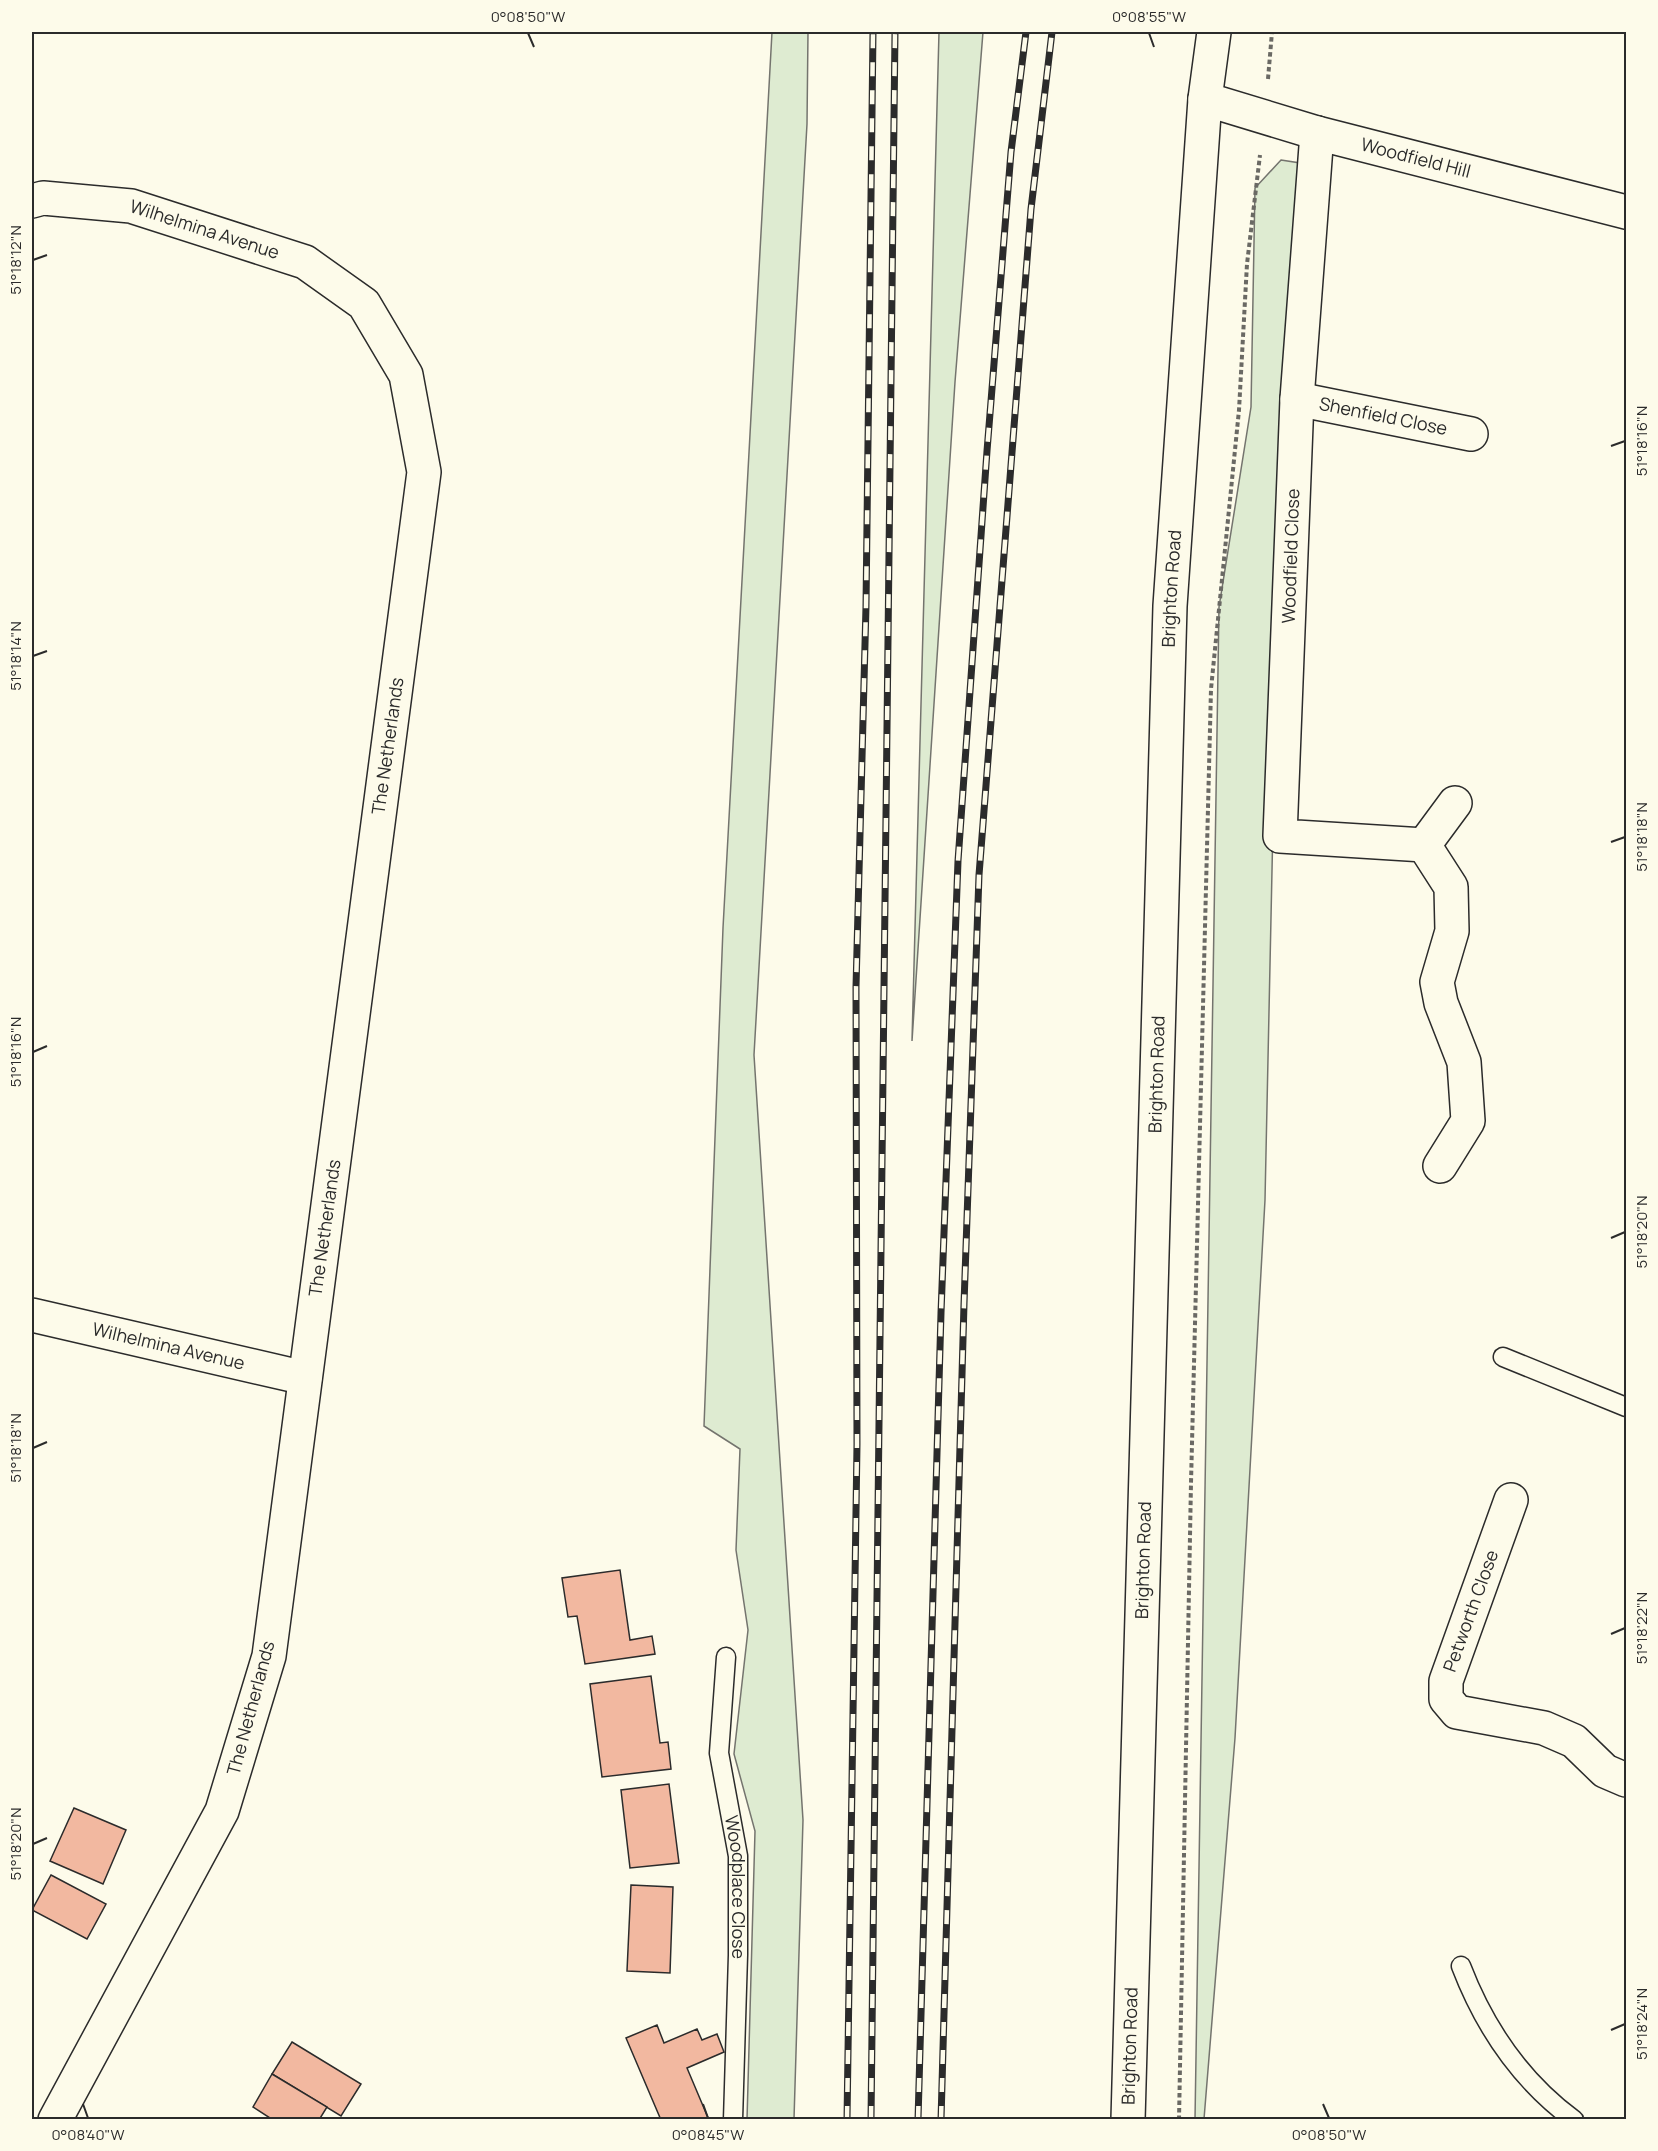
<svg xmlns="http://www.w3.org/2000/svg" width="1658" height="2151" font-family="Manrope,sans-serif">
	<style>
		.green { fill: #deebd1; stroke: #74746e; stroke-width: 1.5 }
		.building { fill: #f2b8a0; stroke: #2b2b2b; stroke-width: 1.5 }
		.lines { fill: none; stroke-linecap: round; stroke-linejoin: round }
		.service-casing { stroke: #2b2b2b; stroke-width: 21 }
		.minor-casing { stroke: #2b2b2b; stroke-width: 36 }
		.trunk-casing { stroke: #2b2b2b; stroke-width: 36 }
		.path { stroke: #6a6964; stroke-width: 4; stroke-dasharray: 4.5 3; stroke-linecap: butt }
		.service { stroke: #fdfbea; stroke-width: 18 }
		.minor { stroke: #fdfbea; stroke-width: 33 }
		.trunk { stroke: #fdfbea; stroke-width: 33 }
		.rail-casing { stroke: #2b2b2b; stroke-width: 7 }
		.rail { stroke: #fdfbea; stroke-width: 4.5; stroke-dasharray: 14; stroke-linecap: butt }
		.ticks { fill: none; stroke: #2b2b2b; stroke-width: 2 }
		.labels { text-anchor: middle; stroke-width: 4.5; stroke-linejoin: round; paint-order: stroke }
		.street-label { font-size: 18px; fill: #2b2b2b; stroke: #fdfbea }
		.neatline { fill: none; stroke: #2b2b2b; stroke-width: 2 }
		.ticks-label { font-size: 15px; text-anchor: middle; fill: #2b2b2b }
	</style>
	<rect width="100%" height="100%" fill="#fdfbea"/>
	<!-- green -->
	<g class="green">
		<path d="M772,32H808L807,124L754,1055L803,1820L794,2119L747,2120L755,1831L734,1754L748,1630L736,1550L740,1449L704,1426L723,928Z"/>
		<path d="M939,32H983L955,382L912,1041Z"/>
		<path d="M1281,160L1300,163L1282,400L1265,1200L1235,1738L1204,2119L1195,2120L1219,607L1251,407L1255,188Z"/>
	</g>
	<!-- building -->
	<g class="building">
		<path d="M620,1570L630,1640L652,1636L655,1654L585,1664L577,1616L568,1617L562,1578Z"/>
		<path d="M651,1676L660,1743L668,1742L671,1769L602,1777L590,1684Z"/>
		<path d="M669,1784L679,1863L630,1868L621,1790Z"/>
		<path d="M74,1808L126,1830L103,1884L50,1861Z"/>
		<path d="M51,1875L106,1904L87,1939L32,1910Z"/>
		<path d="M631,1885L673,1887L670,1973L627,1971Z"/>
		<path d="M657,2025L664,2043L697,2029L702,2040L717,2034L724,2052L687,2068L709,2120H661L626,2038Z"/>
		<path d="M292,2042L361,2084L341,2116L272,2074Z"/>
		<path d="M272,2074L327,2107L319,2120H273L253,2107Z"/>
	</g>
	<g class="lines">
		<!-- service casing -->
		<g class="service-casing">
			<g id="service">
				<path d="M1503,1357L1626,1407"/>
				<path id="s1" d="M726,1657L719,1753L738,1856V1955L733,2120"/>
				<path d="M1461,1966C1484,2026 1521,2081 1574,2120"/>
			</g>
		</g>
		<!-- minor casing -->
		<g class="minor-casing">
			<g id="minor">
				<path id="s2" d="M1205,99L1317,133L1626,212"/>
				<path d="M1317,133L1297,399L1280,836L1424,845L1451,887L1452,931L1437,982L1441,1003L1464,1062L1468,1121L1440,1166"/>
				<path id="s3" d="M32,201L43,198L131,206L305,262L364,304L406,375L424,472L269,1656L222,1811L55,2120"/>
				<path id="s4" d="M1297,399L1471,434"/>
				<path d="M1424,845L1455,803"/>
				<path id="s5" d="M32,1315L305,1378"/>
				<path d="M1511,1500L1446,1681V1699L1457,1712L1544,1728L1574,1741L1605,1771L1626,1780"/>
			</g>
		</g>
		<!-- trunk casing -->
		<g class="trunk-casing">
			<g id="trunk">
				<path id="s6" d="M1128,2120L1170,606L1205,99L1214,32"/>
			</g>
		</g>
		<!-- path -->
		<g class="path">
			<path d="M1268,79L1272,32"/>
			<path d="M1179,2120L1191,1483L1211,689L1239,410L1247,264L1260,155"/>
		</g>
		<!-- service -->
		<use href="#service" class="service"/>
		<!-- minor -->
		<use href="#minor" class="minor"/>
		<!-- trunk -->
		<use href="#trunk" class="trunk"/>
		<!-- rail casing -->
		<g class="rail-casing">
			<g id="rail">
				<path d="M847,2120L857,1444L856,987L866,606L873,32"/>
				<path d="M871,2120L895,32"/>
				<path d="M918,2120L941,1313L958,861L987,451L1011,152L1026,32"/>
				<path d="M941,2120L964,1304L979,875L1031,209L1052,32"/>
			</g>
		</g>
		<!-- rail -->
		<use href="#rail" class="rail"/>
	</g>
	<!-- ticks -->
	<path class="ticks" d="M528,33L534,47M1149,33L1154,47M33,260L47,255M1611,446L1625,441M33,656L47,651M1611,842L1625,837M33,1052L47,1046M1611,1238L1625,1232M33,1448L47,1442M1611,1634L1625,1628M33,1844L47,1838M1611,2030L1625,2024M83,2104L88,2118M703,2104L708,2118M1323,2104L1329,2118"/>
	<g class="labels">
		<!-- street labels -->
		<g class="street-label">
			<text dy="6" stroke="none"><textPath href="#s2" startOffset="219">Woodfield Hill</textPath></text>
			<text dy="6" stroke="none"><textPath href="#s3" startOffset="177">Wilhelmina Avenue</textPath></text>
			<text dy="6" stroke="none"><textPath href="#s4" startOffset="88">Shenfield Close</textPath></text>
			<text transform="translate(1291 556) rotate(-88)" y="6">Woodfield Close</text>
			<text dy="6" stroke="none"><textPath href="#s6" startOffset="1532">Brighton Road</textPath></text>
			<text transform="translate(388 746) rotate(-82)" y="6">The Netherlands</text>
			<text dy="6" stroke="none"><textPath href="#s6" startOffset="1046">Brighton Road</textPath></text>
			<text transform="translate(325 1228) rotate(-82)" y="6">The Netherlands</text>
			<text dy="6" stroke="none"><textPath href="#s5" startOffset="140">Wilhelmina Avenue</textPath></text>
			<text dy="6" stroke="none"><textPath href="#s6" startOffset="560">Brighton Road</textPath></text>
			<text transform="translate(1471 1611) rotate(-70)" y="6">Petworth Close</text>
			<text transform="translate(251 1708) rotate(-75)" y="6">The Netherlands</text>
			<text dy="6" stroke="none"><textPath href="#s1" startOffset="232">Woodplace Close</textPath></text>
			<text dy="6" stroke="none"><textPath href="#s6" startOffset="74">Brighton Road</textPath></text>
		</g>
	</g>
	<!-- border -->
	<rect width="1658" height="2151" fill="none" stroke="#fdfbea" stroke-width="66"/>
	<rect x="33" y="33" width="1592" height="2085" class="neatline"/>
	<g class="ticks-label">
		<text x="528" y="22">0°08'50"W</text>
		<text x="1149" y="22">0°08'55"W</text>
		<text transform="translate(16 260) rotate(-90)" y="5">51°18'12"N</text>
		<text transform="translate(1642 441) rotate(-90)" y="5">51°18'16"N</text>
		<text transform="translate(16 656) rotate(-90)" y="5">51°18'14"N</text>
		<text transform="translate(1642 837) rotate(-90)" y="5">51°18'18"N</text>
		<text transform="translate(16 1052) rotate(-90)" y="5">51°18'16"N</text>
		<text transform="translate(1642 1232) rotate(-90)" y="5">51°18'20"N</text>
		<text transform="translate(16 1448) rotate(-90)" y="5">51°18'18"N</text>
		<text transform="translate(1642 1628) rotate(-90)" y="5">51°18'22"N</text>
		<text transform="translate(16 1844) rotate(-90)" y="5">51°18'20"N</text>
		<text transform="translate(1642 2024) rotate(-90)" y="5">51°18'24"N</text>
		<text x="88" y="2140">0°08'40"W</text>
		<text x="708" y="2140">0°08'45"W</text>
		<text x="1329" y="2140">0°08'50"W</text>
	</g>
</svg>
